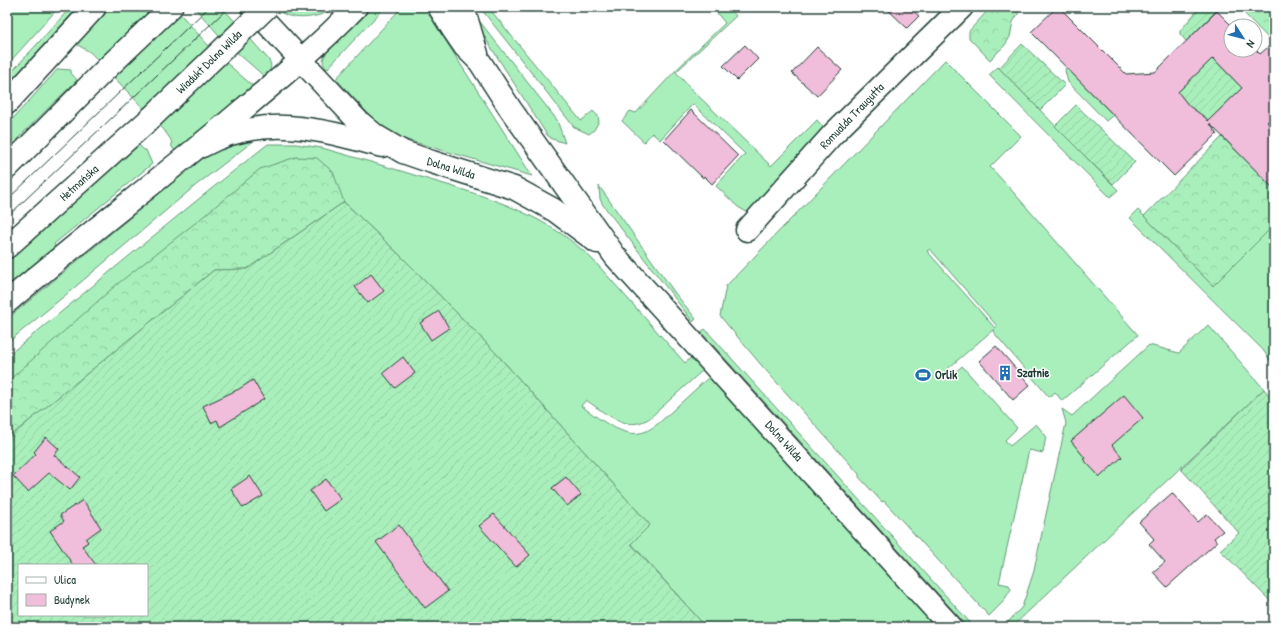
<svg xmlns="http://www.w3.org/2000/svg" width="1281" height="634" font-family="'Patrick Hand',sans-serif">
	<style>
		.grass { fill: #a9efbb; stroke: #649678; fill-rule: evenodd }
		.forest { fill: url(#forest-crowns); stroke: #649678 }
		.garden { fill: url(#garden-furrows); stroke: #649678; fill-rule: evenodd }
		.building { fill: #f0bdda; stroke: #1f3d34; fill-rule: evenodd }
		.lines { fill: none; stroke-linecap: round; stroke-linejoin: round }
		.minor-casing { stroke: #1f3d34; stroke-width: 25 }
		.tertiary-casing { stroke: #1f3d34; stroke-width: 25 }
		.secondary-casing { stroke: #1f3d34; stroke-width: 25 }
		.minor { stroke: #fff; stroke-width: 22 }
		.tertiary { stroke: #fff; stroke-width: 22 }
		.secondary { stroke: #fff; stroke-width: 22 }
		.tram { stroke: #1f3d34; stroke-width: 1 }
		.secondary-bridge-casing { stroke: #1f3d34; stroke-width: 25; stroke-linecap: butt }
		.secondary-bridge { stroke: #fff; stroke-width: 22 }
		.labels { text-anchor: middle; stroke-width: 3; stroke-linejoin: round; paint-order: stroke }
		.street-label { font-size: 12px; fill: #1f3d34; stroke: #fff }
		.poi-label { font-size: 12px; font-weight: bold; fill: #1f3d34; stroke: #fff; text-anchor: start }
	</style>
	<defs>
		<pattern id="forest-crowns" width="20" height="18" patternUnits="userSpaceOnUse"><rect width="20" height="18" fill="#a9efbb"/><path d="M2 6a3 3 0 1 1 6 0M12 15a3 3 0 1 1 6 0" fill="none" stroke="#91cea1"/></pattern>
		<pattern id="garden-furrows" width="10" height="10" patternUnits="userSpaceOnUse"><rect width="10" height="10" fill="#a9efbb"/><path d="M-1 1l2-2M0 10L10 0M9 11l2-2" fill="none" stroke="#91cea1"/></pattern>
	</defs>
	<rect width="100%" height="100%" fill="#fff"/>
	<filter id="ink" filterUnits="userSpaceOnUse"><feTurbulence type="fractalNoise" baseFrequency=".025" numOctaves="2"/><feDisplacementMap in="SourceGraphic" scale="8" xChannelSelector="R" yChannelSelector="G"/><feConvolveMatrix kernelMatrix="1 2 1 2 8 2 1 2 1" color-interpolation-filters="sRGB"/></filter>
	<g filter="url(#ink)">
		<!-- grass -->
		<g class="grass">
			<path d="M7,7H59L7,65Z"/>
			<path d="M71,7H78L7,85V77Z"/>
			<path d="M110,7H174L215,53L253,86L175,151L172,147L171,140L164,130L90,52L76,44Z"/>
			<path d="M194,7H222L269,60C273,67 270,71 264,76L226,43Z"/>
			<path d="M274,7H337C322,17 298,22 282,13C279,11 276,9 274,7Z"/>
			<path d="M374,7H385L327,69C322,64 322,60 326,53Z"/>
			<path d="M402,7H424L532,176L407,140C395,135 385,130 376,122L336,79Z"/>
			<path d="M485,7H488L581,121L593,111L598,116L599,121L594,130L589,134L574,127L482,10Z"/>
			<path d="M712,7H728L736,16L676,72L689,87L771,166L817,120L826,130L750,214L738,207L716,186L745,154L693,104L660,140L652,133L644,142L622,121L630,111L636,113L675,71L725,23Z"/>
			<path d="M470,9L557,120L565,143L552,139L547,135L487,41L478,25Z"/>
			<path d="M945,60L1021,136L990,167L1007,185L1138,335L1062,401L1055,392L1049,397L995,334L994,329L945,371L950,377L962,366L1017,428L1005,440L1010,446L1036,424L1046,436L1043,453L1029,450L999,583L1009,585L1011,589L1003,602L989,616L884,501L882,502L859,477V474L762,366L720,316L726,286ZM930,249L997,326L995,328L927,251Z"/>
			<path d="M998,67L1118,190L1110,197L989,75Z"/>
			<path d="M1066,67L1113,115L1106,121L1068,82L1065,71Z"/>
			<path d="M58,69L71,70V73L77,80L7,149V125Z"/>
			<path d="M260,136L195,186L68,293L7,343V319L189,169L202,159L221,148Z"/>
			<path d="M268,144H296L322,148C357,158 392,168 427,179C489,197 550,215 596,263L685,363L692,357L703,370L652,416C650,418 647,420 644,421C624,431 601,410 586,400L581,406C596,416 621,437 640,433C647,432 653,427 659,423L709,377L935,627H706L631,543L650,525L494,351L407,262L344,202L247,269L214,270L7,439V356C94,286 179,213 268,144Z"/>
			<path d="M139,145L144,150H146L152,164L54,244L56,248L7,289V262Z"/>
			<path d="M599,186L675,293L696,319L693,322L603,205L600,199Z"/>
			<path d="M1138,210L1213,286L1274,224V343L1272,345L1274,347V366L1263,350L1130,218Z"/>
			<path d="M1208,325L1264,389L1013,626L1008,622L1022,607L1033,574L1066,423L1062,409L1072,416L1149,345L1179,353Z"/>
			<path d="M705,329L974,627H968L701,332Z"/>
		</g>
		<!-- forest -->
		<g class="forest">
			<path d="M991,7H1022L1013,22L1010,37L1005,45L990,60L969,38V31Z"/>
			<path d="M1238,7H1270L1274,11V42L1273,43Z"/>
			<path d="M1222,137L1273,187H1274V225L1213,286L1144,216Z"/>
			<path d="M296,157L317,158L333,172L344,202L247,269L214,270L7,439V382L116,285L199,220L260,169Z"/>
		</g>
		<!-- garden -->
		<g class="garden">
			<path d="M1200,7H1213L1217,10L1186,41L1180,34V31Z"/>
			<path d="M1022,44L1065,85L1040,110L999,68Z"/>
			<path d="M1213,58L1242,88L1208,121L1204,116L1202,118L1171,99Z"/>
			<path d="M1076,105L1135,162L1113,184L1055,126Z"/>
			<path d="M344,202L407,262L494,351L650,525L631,544L706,627H7V439L214,270L247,269ZM19,565H147V615H19Z"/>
			<path d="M1264,389L1274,401V605L1220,550L1239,533L1181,469Z"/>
		</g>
		<!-- building -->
		<g class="building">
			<path d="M885,7H909L919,16L907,28Z"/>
			<path d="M1057,7H1059L1126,74L1155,72L1217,11L1232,26H1231V50H1255V49L1260,54L1274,42V115L1267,122L1274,130V189L1210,124L1217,134L1174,176L1031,32ZM1213,58L1242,88L1208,121L1206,118L1189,106L1178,92Z"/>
			<path d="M745,45L758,59L737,80L723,66Z"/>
			<path d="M817,47L842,70L817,96L792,73Z"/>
			<path d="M691,110L738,156L712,184L704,176L703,178L664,140Z"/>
			<path d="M371,274L384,291L368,303L355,287Z"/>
			<path d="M439,311L449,328L431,340L420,323Z"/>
			<path d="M996,346L1030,385L1013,400L979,361Z"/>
			<path d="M403,357L415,373L395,388L383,373Z"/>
			<path d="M253,380L264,399L220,427L217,420L211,423L203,406L239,389Z"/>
			<path d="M1124,395L1143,418L1112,445L1122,457L1100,477L1083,459L1085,458L1071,441Z"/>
			<path d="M46,437L59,449L54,455L80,477L70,490L49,473L28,492L13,476L36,454L34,452Z"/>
			<path d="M250,476L263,496L243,508L231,489Z"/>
			<path d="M566,477L581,495L567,506L552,488Z"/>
			<path d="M326,479L341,499L324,511L310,491Z"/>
			<path d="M1172,493L1198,522L1207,514L1223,531L1214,538L1217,542L1167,587L1153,572L1165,562L1149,544L1154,539L1139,522Z"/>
			<path d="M83,500L101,528L86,539L88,542L82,546L96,565H73L50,531L64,521L60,515Z"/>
			<path d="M494,514L530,555L516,567L479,526Z"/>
			<path d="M399,525L448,591L425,608L376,542Z"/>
		</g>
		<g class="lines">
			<!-- minor casing -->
			<g class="minor-casing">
				<path id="minor" d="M747,230L833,134L962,7"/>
			</g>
			<!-- tertiary casing -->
			<g class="tertiary-casing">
				<g id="tertiary">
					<path d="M439,7L452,28L465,47L480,62L511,110L615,256L951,627"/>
					<path d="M463,7L477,54"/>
					<path d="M301,60L358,121L376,136L403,152L432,162L514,188L554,210L597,242"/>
					<path d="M202,146C263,113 320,129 382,146"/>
				</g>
			</g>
			<!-- secondary casing -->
			<g class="secondary-casing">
				<g id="secondary">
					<path d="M252,7L301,60"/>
					<path d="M7,103L95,7"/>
					<path d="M7,168L105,70L171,7"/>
					<path d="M7,247L152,117"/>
					<path d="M7,302C79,241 155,183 228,122C272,85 316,49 356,7"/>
				</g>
			</g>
			<!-- minor -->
			<use href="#minor" class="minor"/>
			<!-- tertiary -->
			<use href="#tertiary" class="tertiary"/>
			<!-- secondary -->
			<use href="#secondary" class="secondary"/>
			<!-- tram -->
			<g class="tram">
				<path d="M7,200L209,7"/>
				<path d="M7,217L229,7"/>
			</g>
			<!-- secondary-bridge casing -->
			<g class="secondary-bridge-casing">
				<path id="secondary-bridge" d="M152,117L267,7"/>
			</g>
			<!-- secondary-bridge -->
			<use href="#secondary-bridge" class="secondary-bridge"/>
		</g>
	</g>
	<!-- icons -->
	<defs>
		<g id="building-bare" transform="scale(1.2)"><path d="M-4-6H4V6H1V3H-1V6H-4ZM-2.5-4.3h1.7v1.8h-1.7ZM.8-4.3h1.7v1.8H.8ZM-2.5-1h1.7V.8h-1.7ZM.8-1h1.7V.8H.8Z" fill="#1f6fb2" stroke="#fff" stroke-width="2.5" paint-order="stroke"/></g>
		<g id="stadium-bare" transform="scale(1.2)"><path d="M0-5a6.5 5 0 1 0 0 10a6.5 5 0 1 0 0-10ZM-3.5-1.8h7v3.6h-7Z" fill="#1f6fb2" stroke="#fff" stroke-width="2.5" paint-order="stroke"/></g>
	</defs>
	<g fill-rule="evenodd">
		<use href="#building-bare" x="1005" y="373"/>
		<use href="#stadium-bare" x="923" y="375"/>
	</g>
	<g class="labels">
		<!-- street labels -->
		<g class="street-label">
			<text transform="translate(209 62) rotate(-44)" y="4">Wiadukt Dolna Wilda</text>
			<text transform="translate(852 116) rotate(-46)" y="4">Romualda Traugutta</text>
			<text transform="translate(451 168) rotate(17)" y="4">Dolna Wilda</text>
			<text transform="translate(79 183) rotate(-42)" y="4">Hetmańska</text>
			<text transform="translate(784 441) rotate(48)" y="4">Dolna Wilda</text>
		</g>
		<!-- poi labels -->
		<g class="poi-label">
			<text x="1017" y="377">Szatnie</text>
			<text x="935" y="379">Orlik</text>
		</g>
	</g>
	<!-- margin -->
	<rect width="1281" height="634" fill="none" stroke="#fff" stroke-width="24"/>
	<rect x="12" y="12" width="1257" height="610" fill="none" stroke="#1f3d34" stroke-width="1.5" filter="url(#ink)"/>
	<!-- legend -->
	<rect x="18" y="564" width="130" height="52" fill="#ffffff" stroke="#a5b1ae"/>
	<rect x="26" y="577" width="20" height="6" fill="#ffffff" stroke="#a5b1ae"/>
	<text x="54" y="584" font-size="12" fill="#1f3d34">Ulica</text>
	<rect x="26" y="594" width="20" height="12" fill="#f0bdda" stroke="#a5b1ae"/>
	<text x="54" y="604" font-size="12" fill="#1f3d34">Budynek</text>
	<!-- north arrow -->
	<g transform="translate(1243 38) rotate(126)"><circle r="19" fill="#ffffff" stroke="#a5b1ae"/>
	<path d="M0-3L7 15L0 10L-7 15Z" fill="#1f6fb2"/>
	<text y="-6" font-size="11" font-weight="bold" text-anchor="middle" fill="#1f3d34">N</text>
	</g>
</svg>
